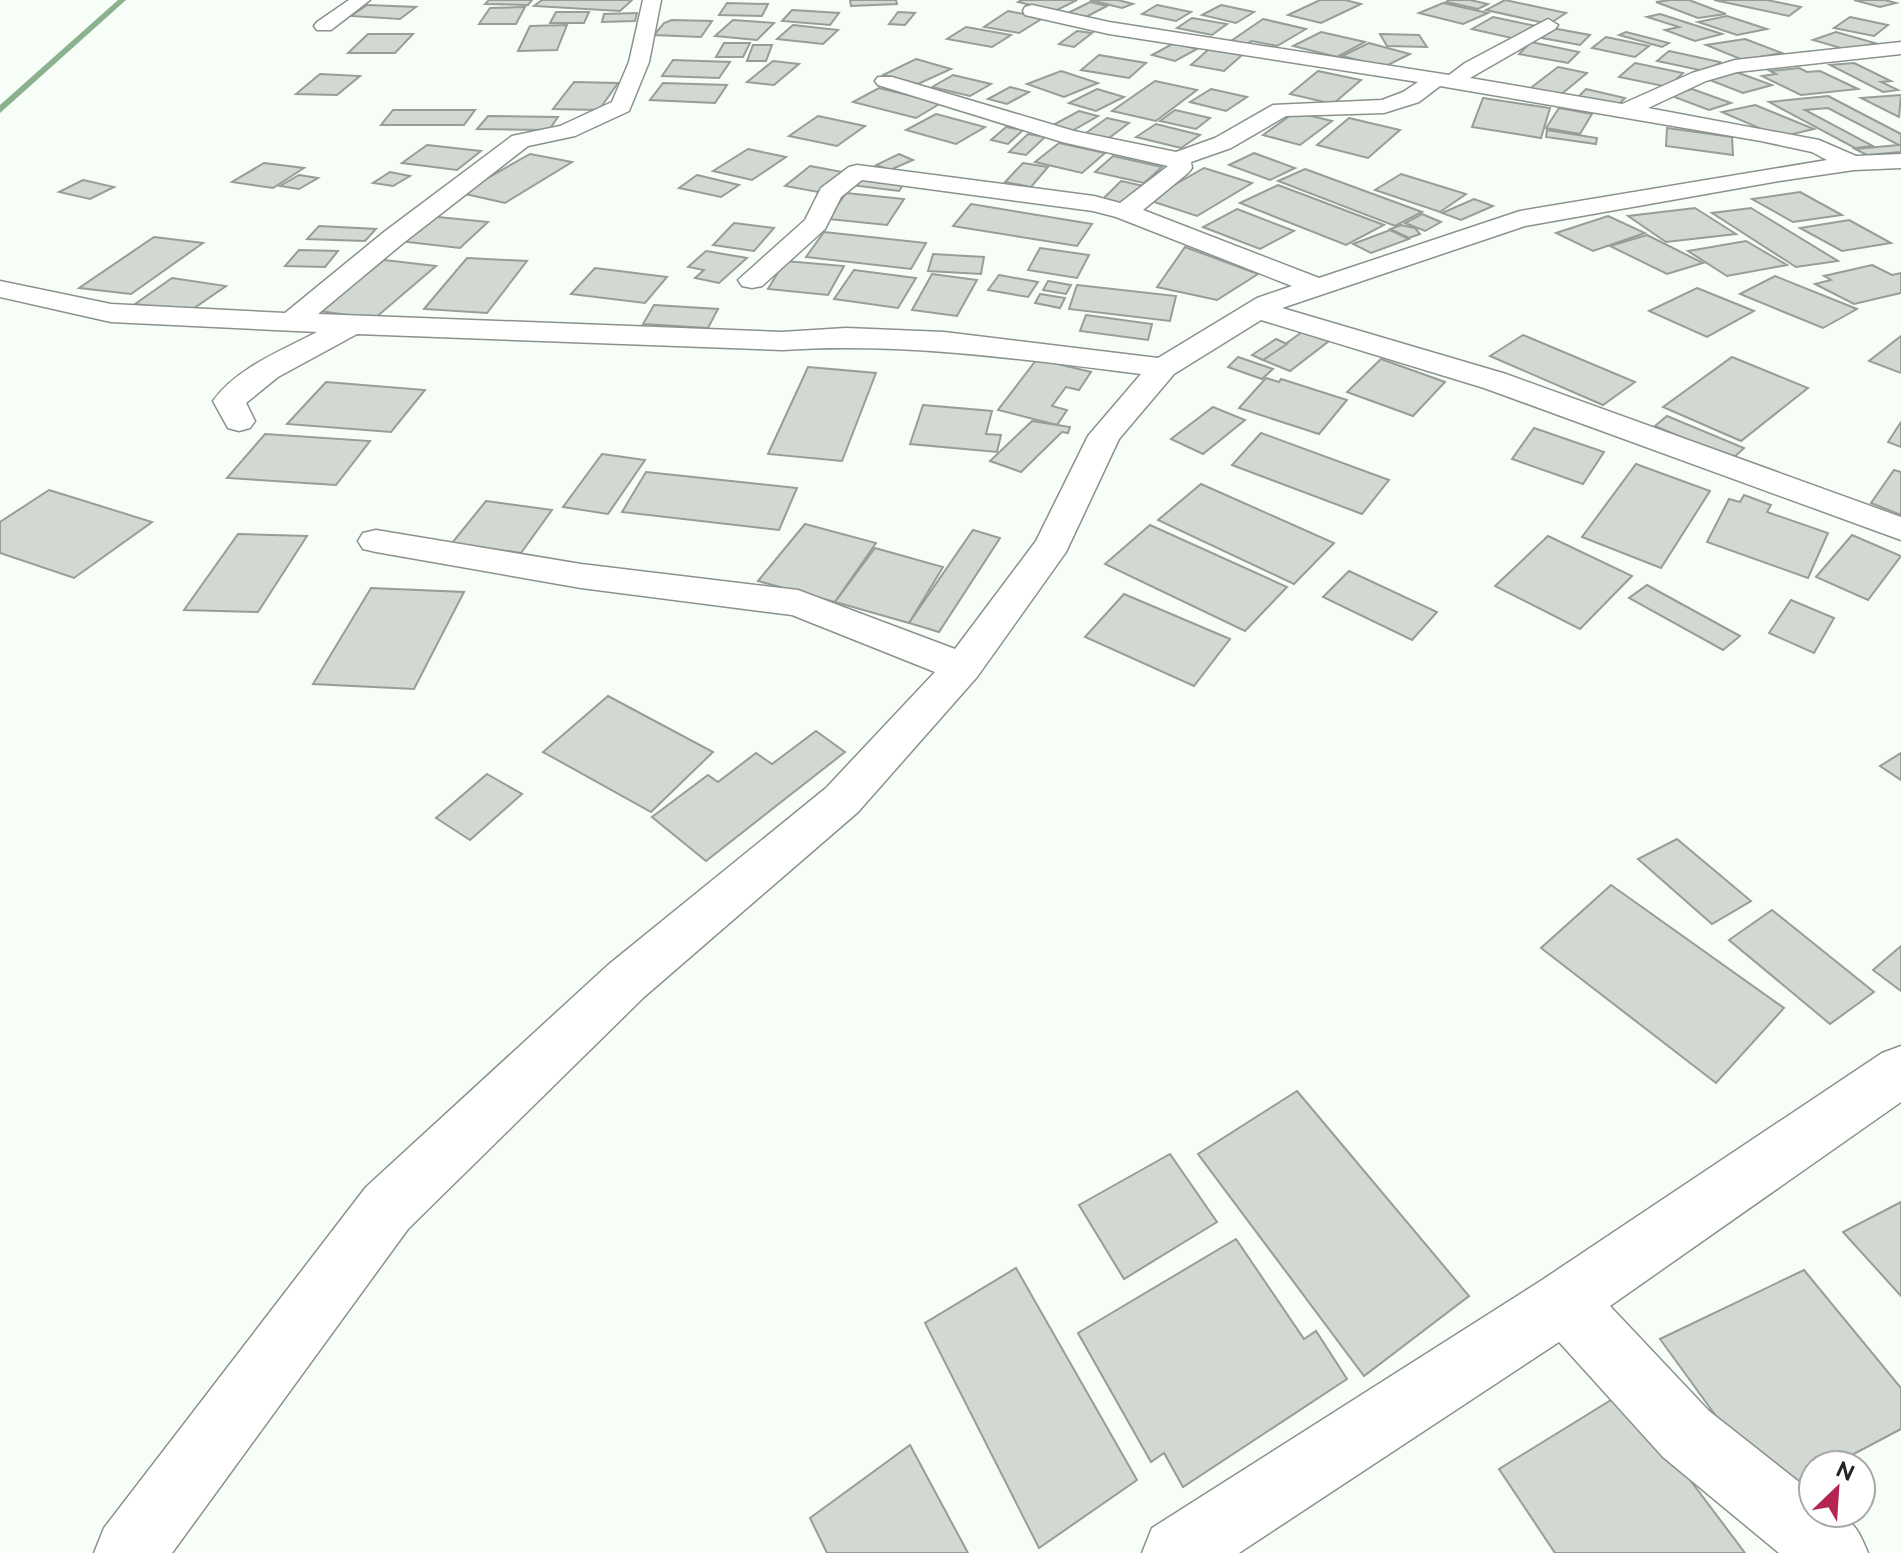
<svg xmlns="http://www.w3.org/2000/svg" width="1901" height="1553" font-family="Raleway,sans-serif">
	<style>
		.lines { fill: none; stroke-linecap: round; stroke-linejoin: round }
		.stream { fill: #8bb18e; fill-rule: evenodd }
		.building { fill: #d2d9d3; stroke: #979d98; stroke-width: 2 }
		.minor-casing { stroke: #8b918b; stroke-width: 3 }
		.minor { fill: #fff; fill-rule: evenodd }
	</style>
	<rect width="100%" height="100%" fill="#f7fdf7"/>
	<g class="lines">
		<!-- stream -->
		<path class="stream" d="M118,0H126L0,113V105Z"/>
	</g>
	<!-- building -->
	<g class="building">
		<path d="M489,0H532L528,5L485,4Z"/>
		<path d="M542,0H632L620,11L534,6Z"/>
		<path d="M850,0H896L897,4L851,6Z"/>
		<path d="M1022,0H1077L1055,11L1018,2Z"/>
		<path d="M1090,0H1118L1133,4L1122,8Z"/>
		<path d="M1320,0H1345L1361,4L1321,23L1288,15Z"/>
		<path d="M1449,0H1470L1488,4L1478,9L1446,2Z"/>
		<path d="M1505,0L1566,13L1549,24L1486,10Z"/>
		<path d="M1671,0H1689L1726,14L1698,18L1656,2Z"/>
		<path d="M1714,0H1767L1801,7L1789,16Z"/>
		<path d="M1854,0H1885L1896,3L1880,7Z"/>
		<path d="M1090,2L1107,6L1086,17L1068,13Z"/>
		<path d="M727,3L768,4L762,16L719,15Z"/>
		<path d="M1443,3L1488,13L1463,24L1419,13Z"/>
		<path d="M367,5L416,7L400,19L351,16Z"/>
		<path d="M1157,5L1191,12L1176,21L1142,14Z"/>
		<path d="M1221,5L1254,12L1236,23L1202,15Z"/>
		<path d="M525,7L516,24H479L490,8Z"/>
		<path d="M792,10L839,13L830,25L782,21Z"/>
		<path d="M1008,11L1043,18L1019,33L984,27Z"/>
		<path d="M556,12H589L584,23H550Z"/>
		<path d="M898,12L915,13L905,25L889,24Z"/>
		<path d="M637,13L635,21L602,22L604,14Z"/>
		<path d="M1660,14L1722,34L1695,41L1665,30L1679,27L1647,17Z"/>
		<path d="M1727,16L1767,29L1737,35L1698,22Z"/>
		<path d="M1493,17L1536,26L1516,39L1472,29Z"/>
		<path d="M1850,17L1888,25L1874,36L1834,28Z"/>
		<path d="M1192,18L1227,24L1212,35L1177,28Z"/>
		<path d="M1263,19L1306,29L1277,46L1252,41L1246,44L1231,41Z"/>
		<path d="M672,20L712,21L701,37L654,35L664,23Z"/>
		<path d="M733,20L774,23L757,40L715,36Z"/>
		<path d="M567,25L557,50L518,51L530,26Z"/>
		<path d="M793,25L838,30L823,44L777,39Z"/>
		<path d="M966,27L1011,35L992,47L947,39Z"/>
		<path d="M1552,28L1590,35L1580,45L1542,38Z"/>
		<path d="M1077,31L1092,33L1074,47L1059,44Z"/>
		<path d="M1321,32L1365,42L1337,57L1293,46Z"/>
		<path d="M1626,32L1669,43L1662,47L1619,35Z"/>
		<path d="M1836,32L1875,43L1851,51L1813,40Z"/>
		<path d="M368,34H413L395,53H348Z"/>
		<path d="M1380,34L1419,35L1427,47L1387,46Z"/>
		<path d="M1606,37L1649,46L1635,57L1592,48Z"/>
		<path d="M1745,39L1782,53L1743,60L1706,45Z"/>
		<path d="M1531,42L1579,52L1568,63L1519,54Z"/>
		<path d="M724,43H750L743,57H716Z"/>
		<path d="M1174,43L1197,49L1175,61L1152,55Z"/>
		<path d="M1369,43L1410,54L1384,67L1342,56Z"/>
		<path d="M753,45H772L766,61H747Z"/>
		<path d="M1209,49L1242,55L1224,71L1191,65Z"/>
		<path d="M1669,51L1720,62L1709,72L1657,61Z"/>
		<path d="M1099,55L1146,63L1129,78L1081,70Z"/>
		<path d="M916,59L951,69L918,84L883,75Z"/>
		<path d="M673,60L730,62L719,78L662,76Z"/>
		<path d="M773,61L799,64L774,85L747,82Z"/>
		<path d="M1635,63L1683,73L1668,87L1619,77Z"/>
		<path d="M1854,63L1891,81L1881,82L1898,90L1883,92L1830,65Z"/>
		<path d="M1558,67L1587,73L1558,97L1528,90Z"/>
		<path d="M1799,68L1807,72L1820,71L1858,89L1801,95L1762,76L1776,74L1770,71Z"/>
		<path d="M1061,71L1098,83L1064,97L1027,84Z"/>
		<path d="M1318,71L1361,80L1333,104L1290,94Z"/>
		<path d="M1736,72L1772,85L1743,93L1707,79Z"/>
		<path d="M320,74L360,76L337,95L296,94Z"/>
		<path d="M953,75L991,84L970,96L932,87Z"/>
		<path d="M1155,81L1197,90L1156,121L1112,111Z"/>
		<path d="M574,82L618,83L599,110L553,109Z"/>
		<path d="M663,83L727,85L715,103L650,100Z"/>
		<path d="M1010,87L1029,92L1007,104L988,99Z"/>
		<path d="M879,88L941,103L916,118L853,102Z"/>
		<path d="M1097,89L1124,97L1096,111L1069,103Z"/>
		<path d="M1211,89L1247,97L1226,111L1190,102Z"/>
		<path d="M1586,89L1625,98L1616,107L1577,98Z"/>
		<path d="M1692,89L1731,103L1709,110L1669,95Z"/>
		<path d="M1901,95L1899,117L1861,98Z"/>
		<path d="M1828,96L1901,134V152L1867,155L1855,149L1899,145L1828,108L1805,110L1873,146L1855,148L1769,102Z"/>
		<path d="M1483,98L1550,108L1541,138L1472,127Z"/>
		<path d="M1755,105L1814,129L1780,137L1722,112Z"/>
		<path d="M1559,108L1592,114L1580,134L1546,128Z"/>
		<path d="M393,110H475L464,125H381Z"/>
		<path d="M1175,110L1210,118L1196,129L1160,121Z"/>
		<path d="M1079,111L1098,116L1072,131L1053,125Z"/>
		<path d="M1295,112L1332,121L1300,145L1263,135Z"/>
		<path d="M936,114L985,127L956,144L906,130Z"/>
		<path d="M488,116L558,117L549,130L477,129Z"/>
		<path d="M818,116L865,126L837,146L789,136Z"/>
		<path d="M1107,118L1129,123L1105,141L1083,135Z"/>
		<path d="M1349,118L1400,130L1368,158L1317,145Z"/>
		<path d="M1156,124L1200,135L1181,148L1136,137Z"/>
		<path d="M1006,127L1023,130L1008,144L991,140Z"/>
		<path d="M1667,128L1732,137L1733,155L1666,146Z"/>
		<path d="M1547,130L1597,138L1596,144L1546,137Z"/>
		<path d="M1028,134L1045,137L1026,155L1009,152Z"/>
		<path d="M1059,143L1105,153L1082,173L1035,162Z"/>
		<path d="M427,145L481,151L457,170L402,163Z"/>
		<path d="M748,149L786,157L752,180L713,171Z"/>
		<path d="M1254,153L1295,168L1270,180L1229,165Z"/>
		<path d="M530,154L572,162L505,203L461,193Z"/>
		<path d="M899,154L913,160L890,170L876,165Z"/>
		<path d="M1113,156L1162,167L1144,183L1095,172Z"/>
		<path d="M264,163L304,168L273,188L232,182Z"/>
		<path d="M1023,163L1048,167L1031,187L1005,182Z"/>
		<path d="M810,166L848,173L824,193L785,186Z"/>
		<path d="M1204,168L1252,183L1197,216L1148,200Z"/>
		<path d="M1305,169L1422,212L1395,226L1278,181Z"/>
		<path d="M390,172L410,176L393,186L373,183Z"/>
		<path d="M1401,174L1466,194L1440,212L1375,190Z"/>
		<path d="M299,175L318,178L299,189L280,186Z"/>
		<path d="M697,175L739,185L721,197L679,188Z"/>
		<path d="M855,179L903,185L899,191L851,185Z"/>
		<path d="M83,180L114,187L90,199L59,192Z"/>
		<path d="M1121,181L1144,186L1126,205L1102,200Z"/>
		<path d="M1278,185L1384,225L1346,245L1240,203Z"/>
		<path d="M1800,192L1842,215L1793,222L1752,199Z"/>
		<path d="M846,193L904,199L887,225L828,219Z"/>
		<path d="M1474,199L1493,206L1461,220L1442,213Z"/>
		<path d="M971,204L1092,224L1077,246L953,226Z"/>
		<path d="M1695,208L1736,234L1666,242L1628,216Z"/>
		<path d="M1751,208L1838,261L1796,267L1712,213Z"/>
		<path d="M1237,209L1294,231L1260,249L1203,227Z"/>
		<path d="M1422,214L1441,222L1425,231L1405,223Z"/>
		<path d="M428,216L488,222L460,248L399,241Z"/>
		<path d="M1608,216L1645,233L1593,251L1556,233Z"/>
		<path d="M1849,220L1891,243L1842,251L1800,228Z"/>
		<path d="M734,223L774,228L754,251L713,245Z"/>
		<path d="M1401,225L1415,228L1420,234L1409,238L1390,229Z"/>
		<path d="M319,226L376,229L365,241L307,239Z"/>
		<path d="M1390,230L1409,239L1371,253L1353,244Z"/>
		<path d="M824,232L926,243L911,269L806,257Z"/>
		<path d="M1647,235L1703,263L1667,274L1610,246Z"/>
		<path d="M154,237L203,243L131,294L79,288Z"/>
		<path d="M1746,241L1787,265L1727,276L1688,251Z"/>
		<path d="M1185,247L1258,274L1217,300L1157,287Z"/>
		<path d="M1040,248L1089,255L1077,278L1028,270Z"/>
		<path d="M299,250L338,251L325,267L285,266Z"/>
		<path d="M706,251L747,258L719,283L695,278L704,270L688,267Z"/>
		<path d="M933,254L984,257L981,274L928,271Z"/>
		<path d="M467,258L527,261L487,313L424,309Z"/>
		<path d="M384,260L436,266L374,319L320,311Z"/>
		<path d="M785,261L844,266L828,295L768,289Z"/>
		<path d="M1872,265L1892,275L1901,273V293L1854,304L1815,284L1831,280L1824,276Z"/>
		<path d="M595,268L667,277L645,303L571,294Z"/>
		<path d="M854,270L916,278L898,308L834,299Z"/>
		<path d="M932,274L977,280L957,316L912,310Z"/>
		<path d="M999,275L1038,282L1028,297L988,290Z"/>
		<path d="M1775,276L1857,309L1823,328L1740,294Z"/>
		<path d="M172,278L226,286L190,311L135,304Z"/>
		<path d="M1048,281L1071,285L1066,294L1043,290Z"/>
		<path d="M1077,285L1176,296L1170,321L1069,309Z"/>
		<path d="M1697,288L1754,311L1707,337L1649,311Z"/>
		<path d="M1040,294L1065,298L1060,308L1035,303Z"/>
		<path d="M654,305L718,309L708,328L643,324Z"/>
		<path d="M1086,315L1152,324L1148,340L1080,331Z"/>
		<path d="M1302,332L1329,341L1290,371L1263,360Z"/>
		<path d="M1523,335L1635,382L1603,405L1490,356Z"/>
		<path d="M1901,336V373L1869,361Z"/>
		<path d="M1276,339L1287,344L1263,360L1252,355Z"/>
		<path d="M1238,357L1273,369L1262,379L1228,367Z"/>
		<path d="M1732,357L1808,388L1741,441L1663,407Z"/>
		<path d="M1037,359L1091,372L1079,390L1066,387L1052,406L1067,410L1057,425L998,410Z"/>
		<path d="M1381,359L1445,382L1413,416L1347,392Z"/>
		<path d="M808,367L876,373L842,461L768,454Z"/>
		<path d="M1266,378L1279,382L1281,379L1347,400L1319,434L1239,408Z"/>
		<path d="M326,382L425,390L391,432L287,424Z"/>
		<path d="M923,405L992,411L986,434L1001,435L997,452L910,444Z"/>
		<path d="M1213,407L1245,420L1203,454L1171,439Z"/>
		<path d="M1667,416L1744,448L1732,459L1655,426Z"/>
		<path d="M1032,421L1070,427L1068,433L1062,432L1021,472L990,461Z"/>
		<path d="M1901,422V447L1888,442Z"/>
		<path d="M1534,428L1604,452L1583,484L1512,459Z"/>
		<path d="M1261,433L1389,480L1362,514L1232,465Z"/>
		<path d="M265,434L370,441L336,485L227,478Z"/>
		<path d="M602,454L645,460L608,514L563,507Z"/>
		<path d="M1636,464L1710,491L1661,568L1582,537Z"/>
		<path d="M1894,470L1901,472V515L1871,503Z"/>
		<path d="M646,472L797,488L779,530L622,512Z"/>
		<path d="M1201,484L1334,543L1294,584L1158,520Z"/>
		<path d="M49,490L152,522L74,578L0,553V522Z"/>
		<path d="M1744,495L1771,505L1767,512L1828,533L1808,578L1707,542L1729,499L1740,502Z"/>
		<path d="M486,501L552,510L521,553L452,543Z"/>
		<path d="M805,524L876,543L835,602L758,581Z"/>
		<path d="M1150,525L1287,587L1245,631L1105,564Z"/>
		<path d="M973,530L1000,538L939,632L909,623Z"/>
		<path d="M238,534L307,536L258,612L184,610Z"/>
		<path d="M1852,535L1901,556L1868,600L1816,577Z"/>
		<path d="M1548,536L1632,576L1580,629L1495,586Z"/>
		<path d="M875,548L943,567L909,623L835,602Z"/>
		<path d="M1349,571L1437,612L1412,640L1323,597Z"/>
		<path d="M1647,585L1740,636L1723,650L1629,598Z"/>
		<path d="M371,588L464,592L414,689L313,684Z"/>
		<path d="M1124,594L1230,639L1194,686L1085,637Z"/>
		<path d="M1791,600L1834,618L1814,653L1769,633Z"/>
		<path d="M608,696L713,752L651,812L543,752Z"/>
		<path d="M816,731L845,752L706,861L652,817L708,775L718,782L756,753L772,764Z"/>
		<path d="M1901,753V780L1880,766Z"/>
		<path d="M487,774L522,794L470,840L436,818Z"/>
		<path d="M1677,839L1751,901L1712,924L1638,859Z"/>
		<path d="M1611,885L1784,1008L1716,1083L1541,948Z"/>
		<path d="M1772,910L1874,992L1830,1024L1729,940Z"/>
		<path d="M1901,946V991L1873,970Z"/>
		<path d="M1297,1091L1469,1296L1364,1376L1198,1154Z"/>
		<path d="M1170,1154L1217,1222L1124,1279L1079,1205Z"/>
		<path d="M1901,1202V1296L1843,1232Z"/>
		<path d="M1236,1239L1304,1339L1316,1331L1347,1379L1183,1487L1164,1453L1151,1462L1078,1333Z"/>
		<path d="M1016,1268L1137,1480L1039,1548L925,1323Z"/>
		<path d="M1804,1270L1901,1388V1429L1833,1465H1813V1476L1774,1496L1660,1339Z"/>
		<path d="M1624,1392L1745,1553H1555L1499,1469Z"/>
		<path d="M910,1445L968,1553H827L810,1518Z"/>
	</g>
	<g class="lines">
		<!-- minor casing -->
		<g class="minor-casing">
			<g id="minor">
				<path d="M349,0H370L331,30H317L314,26L317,22Z"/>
				<path d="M643,0H661L649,62L629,111L575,136L528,146L402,244L318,314L782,332L846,328L944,332L1158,358L1257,298L1292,286L1116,217L1093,211L862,180L841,197L825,229L762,286L752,288L742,286L738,280L805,220L821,188L849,167L857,165L1094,196L1120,203L1168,166L1062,142L878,85L875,81L878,77H892L1074,131L1176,152L1215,138L1273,105L1382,100L1403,92L1418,82L1109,34L1025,15L1023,11L1025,7L1032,5L1109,22L1449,75L1465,63L1548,19L1558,25L1555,29L1470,78L1622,104L1692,73L1735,60L1901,42V54L1737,72L1706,81L1648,108L1819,140L1856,156L1901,154V168L1854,170L1779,181L1525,226L1282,308L1506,374L1901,517V540L1484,388L1261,320L1174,374L1119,439L1066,552L977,677L858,812L644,997L408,1229L172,1553H94L104,1528L366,1187L608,965L826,788L935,672L792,615L581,588L376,552L363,549L358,541L363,533L376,530L581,564L798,590L955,649L1036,541L1088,436L1141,374C1021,359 903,342 782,350L357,334L278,377L246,403L255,421L250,428L239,431L228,428L213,401C236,368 283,350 317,332L111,322L0,297V281L111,304L285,313L384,232L512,136L560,126L612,102L629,62ZM1440,86L1761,141L1812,152L1827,160L1520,211L1319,278L1143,210L1188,173L1192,168L1191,162L1231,148L1286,116L1384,113L1419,102Z"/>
				<path d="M1901,1046V1102L1610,1306L1709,1411L1813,1493V1513C1848,1513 1855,1521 1868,1553H1779L1663,1457L1559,1342L1239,1553H1142L1152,1528L1542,1280L1882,1053Z"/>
			</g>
		</g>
		<!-- minor -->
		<use href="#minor" class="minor"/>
	</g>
	<!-- north arrow -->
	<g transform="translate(1837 1489) rotate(25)"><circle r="38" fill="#ffffff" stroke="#a7a8a7" stroke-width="2"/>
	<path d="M0-6L14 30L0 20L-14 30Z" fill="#b52552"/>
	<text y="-12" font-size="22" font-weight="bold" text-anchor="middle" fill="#232523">N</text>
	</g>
</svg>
